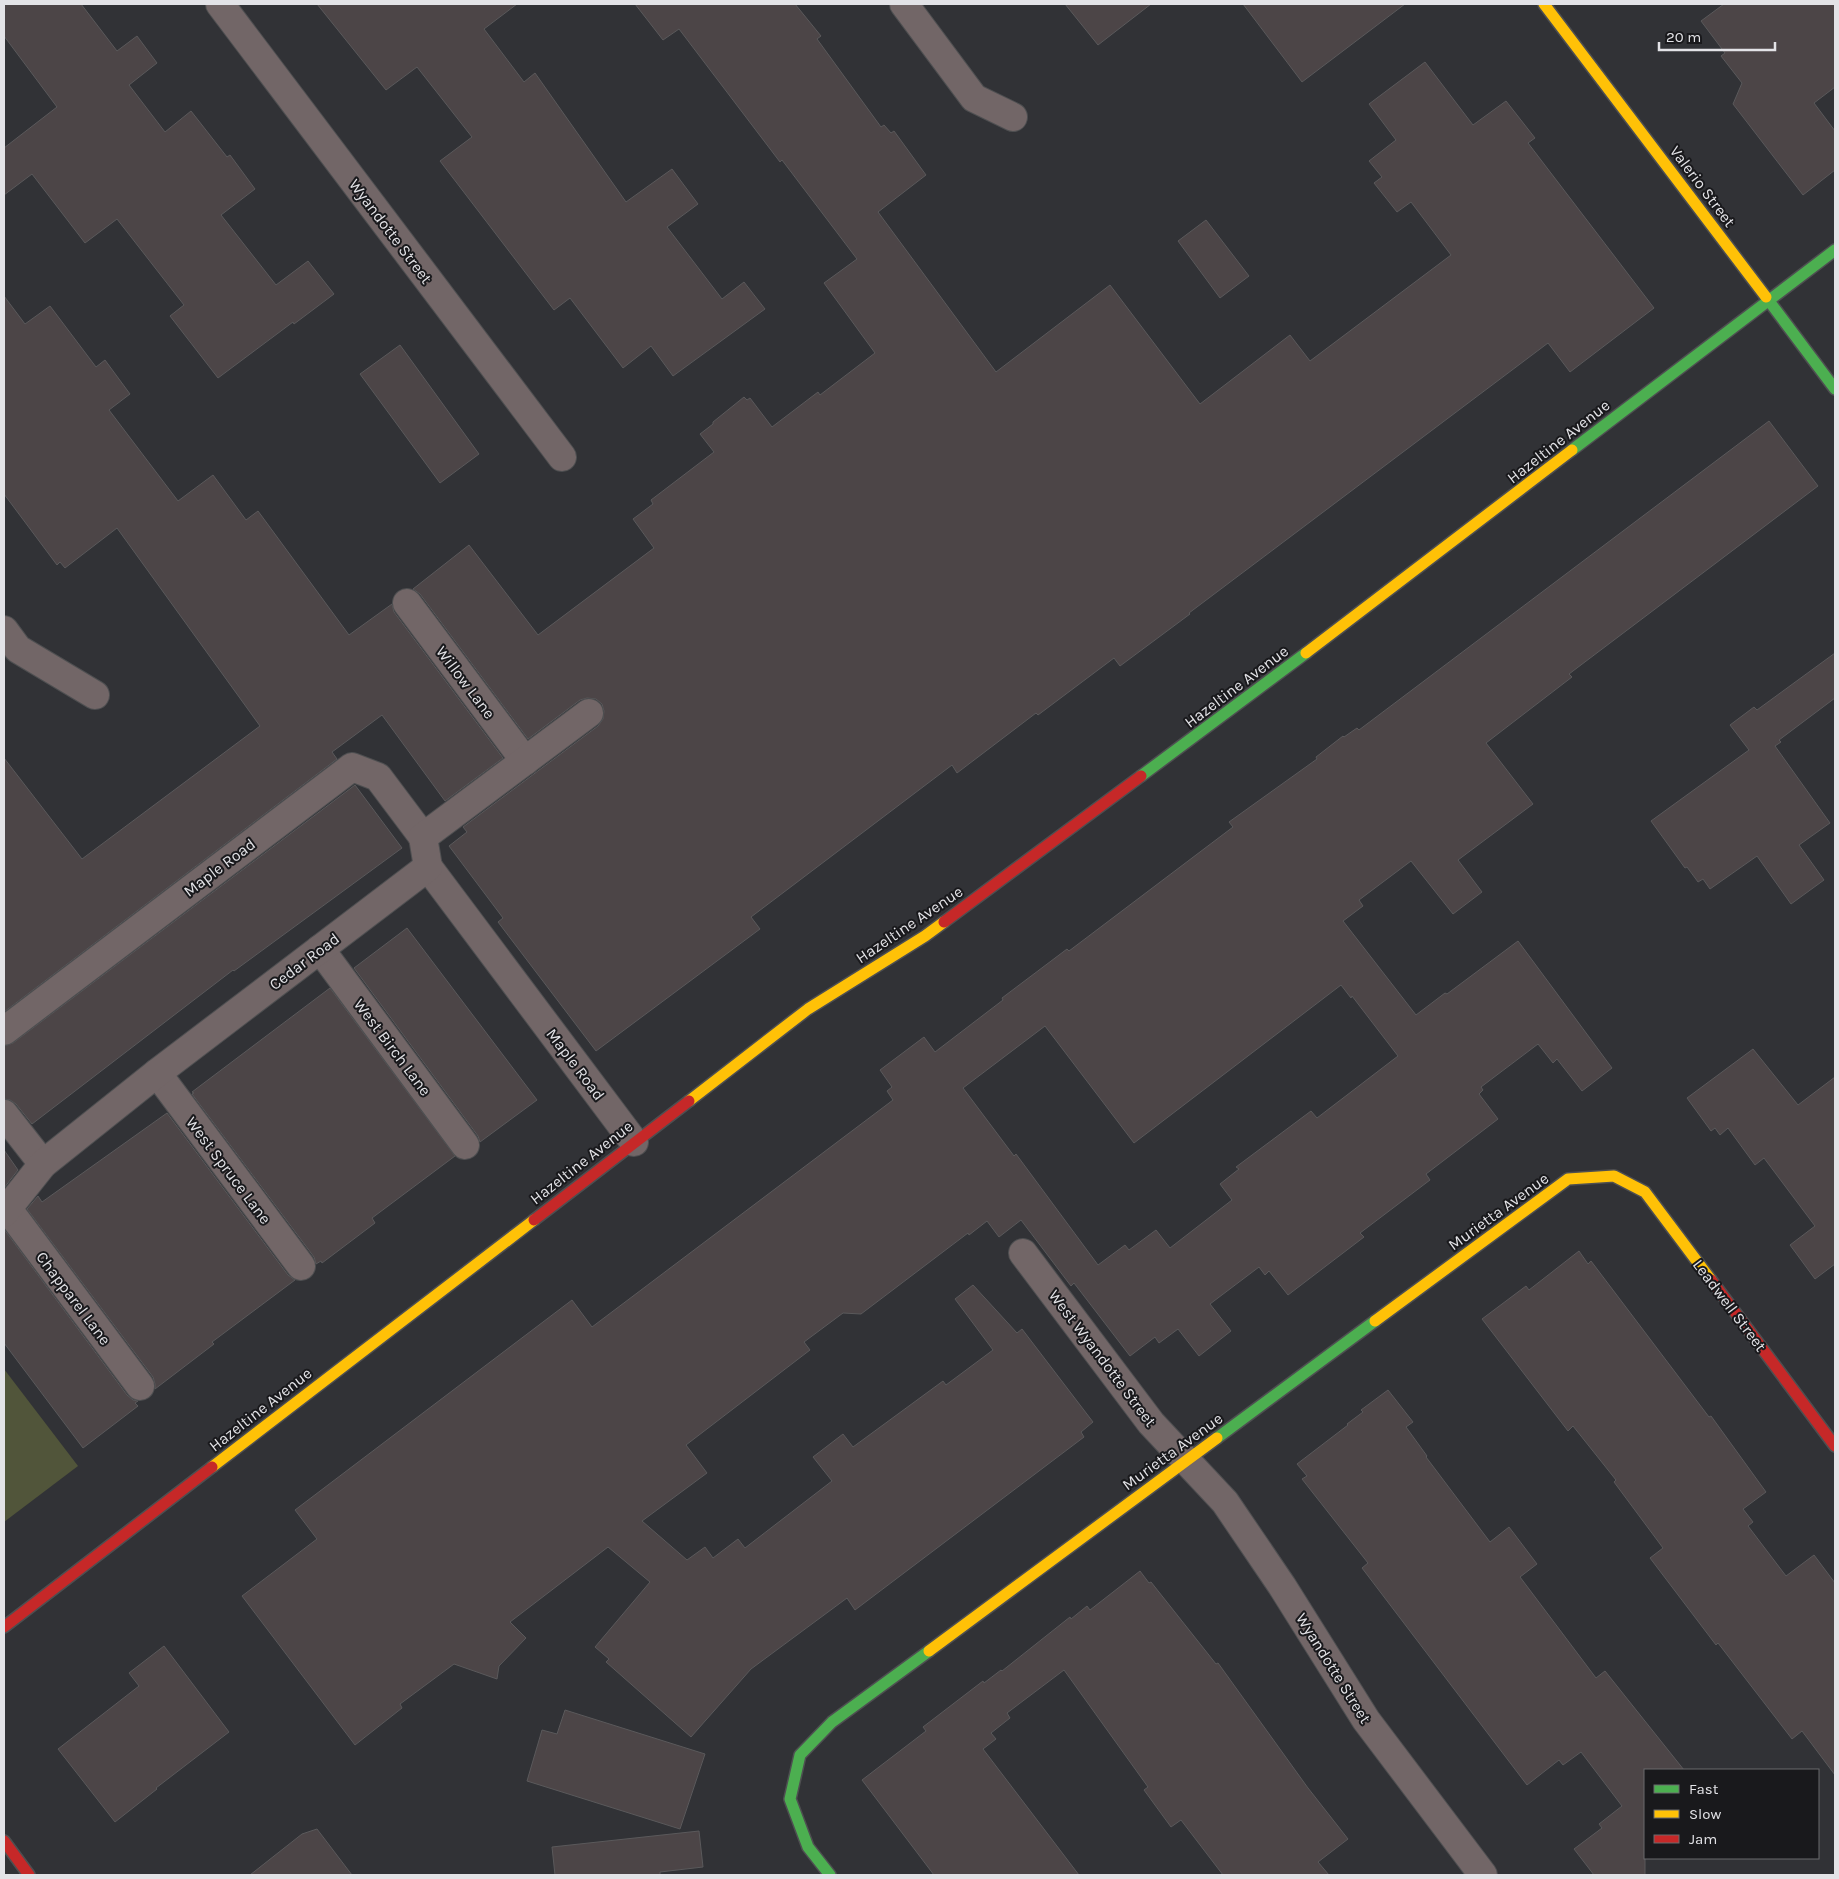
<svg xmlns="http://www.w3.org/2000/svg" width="1839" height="1879" font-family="Karla,sans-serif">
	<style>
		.green { fill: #51553a }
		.building { fill: #4c4547; stroke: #5a595b; fill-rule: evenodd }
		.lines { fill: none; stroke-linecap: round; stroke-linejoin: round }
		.street-casing { stroke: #4e4f51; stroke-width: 30 }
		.fast-casing { stroke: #4e4f51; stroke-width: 14 }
		.slow-casing { stroke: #4e4f51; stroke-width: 14 }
		.jam-casing { stroke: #4e4f51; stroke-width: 14 }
		.street { stroke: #726667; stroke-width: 28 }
		.fast { stroke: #4caf50; stroke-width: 11 }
		.slow { stroke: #ffc107; stroke-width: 11 }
		.jam { stroke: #c62828; stroke-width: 11 }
		.labels { text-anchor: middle; stroke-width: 4; stroke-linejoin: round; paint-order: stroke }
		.street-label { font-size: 16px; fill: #e3e3e7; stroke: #19191c }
	</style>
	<rect width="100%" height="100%" fill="#313236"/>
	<!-- green -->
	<path class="green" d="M4,1369L78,1466L4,1522Z"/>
	<!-- building -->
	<g class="building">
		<path d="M4,4H81L117,51L137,36L157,63L129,85L165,132L191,111L227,157L230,155L255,189L221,215L276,285L308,261L334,294L294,324L293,322L218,378L170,316L184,305L117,219L85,243L32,174L4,195V148L57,107L4,36Z"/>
		<path d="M317,4H517L484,29L524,82L535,73L626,202L672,169L698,204L667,227L722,299L744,282L765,309L673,376L651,346L623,368L570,298L554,310L440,161L472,137L417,67L386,90Z"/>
		<path d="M635,4H795L821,36L817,39L881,127L884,125L891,133L894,131L926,175L878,212L996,372L1110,285L1200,404L1290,335L1310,361L1451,255L1411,202L1397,212L1374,183L1382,177L1369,161L1396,140L1369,104L1425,62L1473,125L1506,101L1535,138L1528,143L1654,308L1570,372L1548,343L1189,613L1190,614L1120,666L1114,658L1038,715L1036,713L957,773L952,765L751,917L760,929L596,1051L498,922L503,918L449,846L467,832L463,827L598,726L603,719L604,711L602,704L596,699L587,698L580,700L528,739L420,594L413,589L469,545L538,635L654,548L633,519L653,504L651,500L714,452L700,434L713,424V422L744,397L747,400L750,398L772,427L818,392L820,395L875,353L824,283L857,259L782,160L780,162L679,29L663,40Z"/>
		<path d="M1065,4H1151L1098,45Z"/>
		<path d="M1243,4H1405L1302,82Z"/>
		<path d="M1724,4H1835V87L1814,103L1835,131V170L1803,195L1733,104L1742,83L1721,56L1725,53L1701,21Z"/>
		<path d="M1206,220L1249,276L1220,298L1178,241Z"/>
		<path d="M4,296L25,324L50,306L96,367L105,360L130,394L109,410L178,501L213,475L246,520L258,511L349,635L392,604L394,612L503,758L445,801L382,715L332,752L337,759L4,1012V758L82,859L260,726L117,528L65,568L60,562L57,565L4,494Z"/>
		<path d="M400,345L479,454L440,483L360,374Z"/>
		<path d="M1769,421L1818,486L1569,674L1572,677L1486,743L1533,804L1458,860L1482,892L1453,914L1411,861L1359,900L1363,906L1343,921L1416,1015L1445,993L1447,994L1518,941L1612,1068L1582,1091L1557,1059L1553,1063L1538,1044L1481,1087L1483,1090L1479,1094L1498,1119L1426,1174L1430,1180L1360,1233L1364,1237L1288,1295L1269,1271L1265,1275L1259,1267L1210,1304L1231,1331L1199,1356L1178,1329L1159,1343L1155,1337L1130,1356L1074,1283L1071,1286L1021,1220L999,1237L987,1221L969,1235L968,1233L861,1314L843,1313L804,1342L810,1350L686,1445L707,1473L642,1521L687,1560L705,1547L713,1558L738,1539L745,1548L832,1481L813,1457L843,1434L853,1447L943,1381L946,1385L993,1350L955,1299L973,1285L1017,1333L1022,1329L1093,1422L1081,1432L1084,1437L855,1610L847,1598L751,1669L691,1737L606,1662L609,1659L595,1647L650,1582L608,1547L510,1622L526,1638L499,1666L497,1679L454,1664L400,1704L402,1708L355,1745L242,1596L317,1539L295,1510L572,1300L592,1327L893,1100L887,1091L892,1087L880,1070L924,1037L935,1052L1003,1000L1002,998L1067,949L1069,951L1233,827L1229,822L1317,759L1316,757L1343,736L1344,737L1357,728L1359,730ZM1341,985L1351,998L1352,996L1398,1056L1317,1118L1311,1111L1236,1167L1239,1169L1220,1184L1232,1200L1170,1248L1156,1230L1129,1250L1125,1245L1098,1265L1016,1154L1014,1156L963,1088L1045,1026L1134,1143Z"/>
		<path d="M1835,653V698L1779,740L1781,742L1775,746L1830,823L1799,845L1824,880L1791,904L1757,856L1710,889L1703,879L1698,882L1687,867L1685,868L1651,821L1749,750L1730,725L1754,707L1757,710Z"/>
		<path d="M355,785L402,848L234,971L233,970L32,1124L16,1104L10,1100L4,1099V1046L13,1043Z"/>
		<path d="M407,928L537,1100L480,1142L478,1136L354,968Z"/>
		<path d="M330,988L455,1156L372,1218L375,1223L322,1263L321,1261L316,1264L314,1257L192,1094L194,1093L192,1092Z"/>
		<path d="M1753,1049L1798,1105L1835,1077V1264L1815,1279L1790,1245L1815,1226L1764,1158L1755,1165L1728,1128L1720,1135L1715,1128L1711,1131L1687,1098Z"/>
		<path d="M167,1113L288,1275L295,1280L212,1342L214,1344L155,1389V1384L153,1377L27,1209L38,1196L42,1202Z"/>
		<path d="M4,1150L18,1170L4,1188Z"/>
		<path d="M4,1229L127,1395L133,1400L138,1401L135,1403L138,1406L83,1448L4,1343Z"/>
		<path d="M1579,1251L1588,1264L1591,1261L1709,1417L1711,1416L1766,1492L1743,1509L1753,1522L1748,1526L1786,1576L1814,1555L1835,1583V1775L1802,1731L1792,1739L1718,1643L1716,1645L1650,1558L1663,1548L1614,1482L1616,1480L1573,1426L1568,1431L1482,1319L1526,1286L1529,1290Z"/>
		<path d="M1388,1390L1413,1422L1406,1427L1427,1456L1426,1457L1490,1542L1509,1527L1537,1564L1520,1577L1596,1678L1605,1671L1684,1770H1645V1875H1594L1574,1849L1602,1828L1599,1824L1622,1806L1581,1752L1563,1765L1559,1760L1527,1785L1362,1568L1368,1563L1302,1479L1307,1476L1297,1464L1348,1425L1347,1424L1363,1412L1361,1410Z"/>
		<path d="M1140,1571L1149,1583L1151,1582L1216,1664L1218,1663L1308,1788L1348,1839L1318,1862L1329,1875H1223L1181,1820L1171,1827L1144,1790L1148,1787L1064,1670L1007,1713L1010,1718L991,1733L996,1739L983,1749L1079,1875H934L862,1780L926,1731L923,1727L983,1681L984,1683L1001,1670L1002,1671L1070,1617L1071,1619L1087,1606L1090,1610Z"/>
		<path d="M164,1646L229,1732L156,1788L157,1789L115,1822L58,1749L139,1686L129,1673Z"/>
		<path d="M565,1710L705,1754L680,1829L527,1781L542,1730L557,1734Z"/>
		<path d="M317,1829L352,1875H250L302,1834Z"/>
		<path d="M699,1831L703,1867L660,1872V1875H555L552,1847Z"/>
	</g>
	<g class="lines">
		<!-- street casing -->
		<g class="street-casing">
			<g id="street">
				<path d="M220,4L562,457"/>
				<path d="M904,4L974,98L1013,117"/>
				<path d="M407,603L525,761"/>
				<path d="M4,630L18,649L95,695"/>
				<path d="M428,867L634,1142"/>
				<path d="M320,949L465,1145"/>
				<path d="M4,1031L352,767L378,777L423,837"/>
				<path d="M157,1073L301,1266"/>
				<path d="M4,1114L43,1164"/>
				<path d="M8,1209L140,1386"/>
				<path d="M4,1213L43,1164L157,1073L428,867L423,837L589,713"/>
				<path d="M1023,1253L1151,1423L1225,1502L1282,1586L1366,1720L1483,1875"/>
			</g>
		</g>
		<!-- fast casing -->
		<g class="fast-casing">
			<g id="fast">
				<path d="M1766,297L1835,389"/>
				<path d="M1572,450L1835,250"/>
				<path d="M1141,776L1306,653"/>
				<path d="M1217,1438L1375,1321"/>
				<path d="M830,1875L808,1847L790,1799L800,1755L832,1722L929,1651"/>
			</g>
		</g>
		<!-- slow casing -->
		<g class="slow-casing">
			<g id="slow">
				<path d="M1544,4L1766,297"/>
				<path d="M1306,653L1572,450"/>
				<path d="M689,1101L808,1009L925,936L944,922"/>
				<path d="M1375,1321L1568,1179L1614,1176L1645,1192L1711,1280"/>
				<path d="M212,1467L534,1220"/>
				<path d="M929,1651L1217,1438"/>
			</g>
		</g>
		<!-- jam casing -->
		<g class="jam-casing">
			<g id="jam">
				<path d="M944,922L1141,776"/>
				<path d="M534,1220L689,1101"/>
				<path d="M1711,1280L1835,1446"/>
				<path d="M4,1627L212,1467"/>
				<path d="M4,1841L29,1875"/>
			</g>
		</g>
		<!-- street -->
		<use href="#street" class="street"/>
		<!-- fast -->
		<use href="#fast" class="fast"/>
		<!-- slow -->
		<use href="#slow" class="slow"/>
		<!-- jam -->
		<use href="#jam" class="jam"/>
	</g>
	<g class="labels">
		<!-- street labels -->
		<g class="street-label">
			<text transform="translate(1703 186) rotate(53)" y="6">Valerio Street</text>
			<text transform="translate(391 231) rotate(53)" y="6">Wyandotte Street</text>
			<text transform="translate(1558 441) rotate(-38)" y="6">Hazeltine Avenue</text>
			<text transform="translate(466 682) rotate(53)" y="6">Willow Lane</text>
			<text transform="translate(1236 686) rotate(-37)" y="6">Hazeltine Avenue</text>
			<text transform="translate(219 867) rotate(-37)" y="6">Maple Road</text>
			<text transform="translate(909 924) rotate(-34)" y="6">Hazeltine Avenue</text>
			<text transform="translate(304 961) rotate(-37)" y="6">Cedar Road</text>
			<text transform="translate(393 1047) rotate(53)" y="6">West Birch Lane</text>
			<text transform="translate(576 1064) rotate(53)" y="6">Maple Road</text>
			<text transform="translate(581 1162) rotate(-38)" y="6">Hazeltine Avenue</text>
			<text transform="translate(229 1170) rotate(53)" y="6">West Spruce Lane</text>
			<text transform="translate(1498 1211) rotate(-36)" y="6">Murietta Avenue</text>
			<text transform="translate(74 1298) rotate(53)" y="6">Chapparel Lane</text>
			<text transform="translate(1730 1305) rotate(53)" y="6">Leadwell Street</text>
			<text transform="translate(1103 1358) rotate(53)" y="6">West Wyandotte Street</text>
			<text transform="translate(260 1409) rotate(-38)" y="6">Hazeltine Avenue</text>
			<text transform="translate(1172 1451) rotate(-36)" y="6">Murietta Avenue</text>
			<text transform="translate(1334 1668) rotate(58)" y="6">Wyandotte Street</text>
		</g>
	</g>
	<!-- border -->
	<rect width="1839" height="1879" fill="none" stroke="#e3e3e7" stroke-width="10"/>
	<!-- legend -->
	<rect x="1644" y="1769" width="175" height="90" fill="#19191c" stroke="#6a6a6d"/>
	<rect x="1654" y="1785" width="25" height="8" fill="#4caf50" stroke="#6a6a6d"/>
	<text x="1689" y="1794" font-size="15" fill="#e3e3e7">Fast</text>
	<rect x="1654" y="1810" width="25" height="8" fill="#ffc107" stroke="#6a6a6d"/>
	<text x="1689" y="1819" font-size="15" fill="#e3e3e7">Slow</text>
	<rect x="1654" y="1835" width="25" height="8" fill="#c62828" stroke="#6a6a6d"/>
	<text x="1689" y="1844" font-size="15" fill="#e3e3e7">Jam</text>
	<!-- scale -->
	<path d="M1659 42v8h116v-8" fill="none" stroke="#e3e3e7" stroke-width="2.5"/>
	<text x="1666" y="42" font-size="15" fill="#e3e3e7" stroke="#19191c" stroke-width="4" paint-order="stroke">20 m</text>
</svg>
